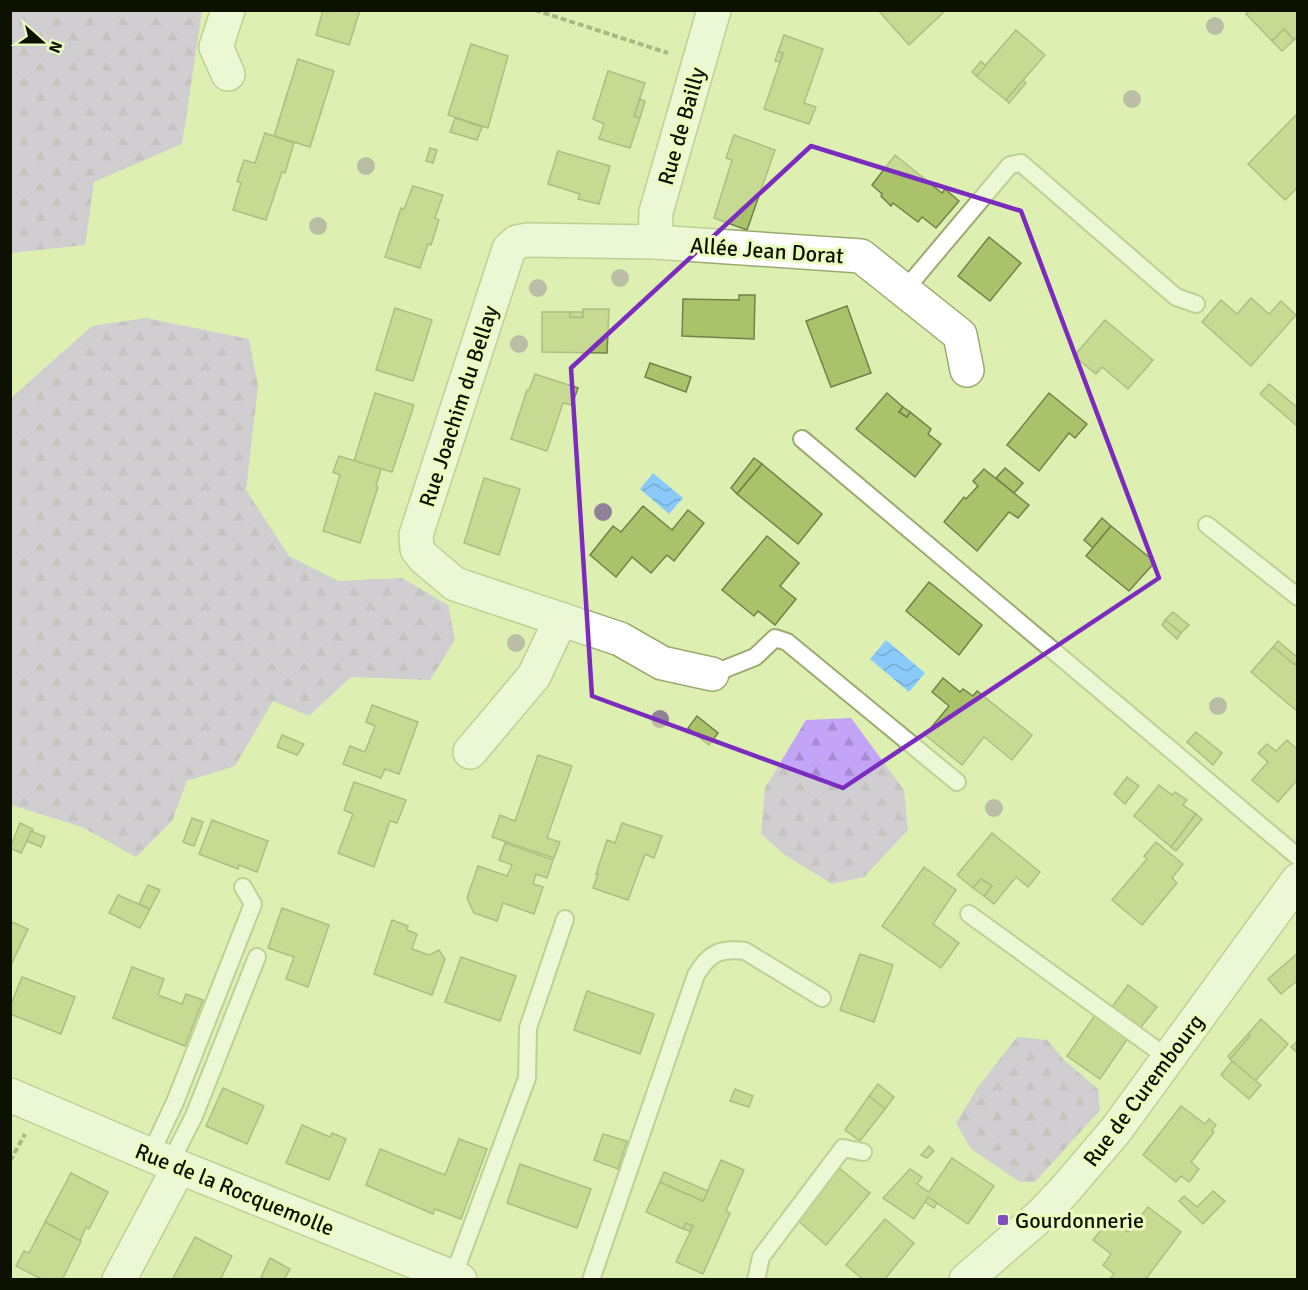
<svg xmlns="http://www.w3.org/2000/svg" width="1308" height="1290" font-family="Signika,sans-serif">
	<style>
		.forest { fill: url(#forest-firs) }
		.water { fill: url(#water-waves) }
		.building { fill: #aac269; stroke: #728249; stroke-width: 1.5 }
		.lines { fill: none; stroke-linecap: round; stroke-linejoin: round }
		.service-casing { stroke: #9aaa70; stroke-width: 20 }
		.minor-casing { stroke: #9aaa70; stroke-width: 36 }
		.path { stroke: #6b7650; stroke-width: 4; stroke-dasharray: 6 3; stroke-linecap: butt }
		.service { stroke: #fff; stroke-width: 16 }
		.minor { stroke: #fff; stroke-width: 33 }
		.tree { fill: #918198 }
		.marked { fill: none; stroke: #7b2cbf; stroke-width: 4.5; stroke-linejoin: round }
		.poi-dot { fill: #834dc4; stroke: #ebfdbf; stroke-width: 2 }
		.labels { text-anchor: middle; stroke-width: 6; stroke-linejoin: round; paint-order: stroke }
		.street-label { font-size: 22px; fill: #0d1200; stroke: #ebfdbf }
		.poi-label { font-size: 22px; fill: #0d1200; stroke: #ebfdbf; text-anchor: start }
	</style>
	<defs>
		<pattern id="forest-firs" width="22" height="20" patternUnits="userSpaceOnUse" patternTransform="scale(1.5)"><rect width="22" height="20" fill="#c3a4f6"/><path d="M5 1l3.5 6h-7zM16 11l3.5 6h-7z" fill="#a68cd1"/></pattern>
		<pattern id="water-waves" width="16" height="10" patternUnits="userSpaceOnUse" patternTransform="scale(1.5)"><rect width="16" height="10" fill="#89cafa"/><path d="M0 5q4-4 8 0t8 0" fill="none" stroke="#75acd4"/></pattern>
	</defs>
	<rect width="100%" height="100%" fill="#ddf0b2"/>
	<!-- forest -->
	<g class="forest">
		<path d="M10,11H202L182,144L94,182L85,245L11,253Z"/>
		<path d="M146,318L249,339L258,386L246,490L289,556L338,581L402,578L448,605L455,640L430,680L351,677L309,716L273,701L235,766L187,781L172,821L136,857L82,827L11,805L10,399L92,326Z"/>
		<path d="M851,718L904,790L908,830L864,877L832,884L785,855L761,834L765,788L806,720Z"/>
		<path d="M1017,1037L1047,1040L1064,1060L1098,1089L1100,1110L1035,1182H1020L971,1149L956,1123L978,1087Z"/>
	</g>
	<!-- water -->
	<g class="water">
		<path d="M653,473L683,498L669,514L640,489Z"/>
		<path d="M886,640L925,673L909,692L870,659Z"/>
	</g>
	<!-- building -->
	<g class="building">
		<path d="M360,10L349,45L316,35L323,10Z"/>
		<path d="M878,10H946L909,45Z"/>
		<path d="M1250,10H1298V36L1294,40L1284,29L1272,41L1246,14Z"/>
		<path d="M1284,29L1294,40L1282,51L1272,41Z"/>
		<path d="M1016,30L1045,55L1006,100L976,76Z"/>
		<path d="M784,35L823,49L804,103L816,107L809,124L764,109L783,53L778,52Z"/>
		<path d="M471,44L508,56L488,128L448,115Z"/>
		<path d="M778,52L783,53L780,62L775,61Z"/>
		<path d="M298,59L334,71L310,147L274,136Z"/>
		<path d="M981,61L986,66L976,76L972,72Z"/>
		<path d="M608,71L645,83L634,116L640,118L630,148L599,139L604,124L593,119Z"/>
		<path d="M1023,80L1026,83L1009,103L1006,100Z"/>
		<path d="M640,99L645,101L640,118L634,116Z"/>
		<path d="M1298,113V187L1285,200L1248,164Z"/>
		<path d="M455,118L482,127L477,140L450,132Z"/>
		<path d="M265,133L294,143L285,173L282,172L266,220L233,210L241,183L237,181L244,160L255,163Z"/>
		<path d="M734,135L775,150L747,230L714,218L732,160L726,158Z"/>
		<path d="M430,148L437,150L433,163L426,161Z"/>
		<path d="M558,151L610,166L599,204L578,199L580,194L548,184Z"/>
		<path d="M895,155L942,193L945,189L959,201L936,228L922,217L918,222L893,203L891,206L881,196L882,194L872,185Z"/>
		<path d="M413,186L443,195L435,218L439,220L431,245L428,244L420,268L385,257L401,208L404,209Z"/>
		<path d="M989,237L1021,263L990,301L958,276Z"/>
		<path d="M739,295H755L754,339L682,336L683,299L739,300Z"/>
		<path d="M1251,298L1269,314L1281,301L1296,315L1251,366L1202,322L1221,300L1237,314Z"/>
		<path d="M847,306L871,373L831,387L806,321Z"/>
		<path d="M395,308L432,320L413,381L376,370Z"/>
		<path d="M583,309H609L607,353L542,352V312H570V317H583Z"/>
		<rect x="570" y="312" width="13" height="5"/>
		<path d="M1105,320L1153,360L1128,389L1102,367L1096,374L1074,356Z"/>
		<path d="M650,363L691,377L686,392L645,377Z"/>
		<path d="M535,374L578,388L572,405L563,403L547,451L511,439L527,390H529Z"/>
		<path d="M1269,384L1298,408V423L1296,425L1260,394Z"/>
		<path d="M375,393L414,405L392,472L354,461Z"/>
		<path d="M887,393L903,407L899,412L907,417L910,412L931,429L928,434L941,444L915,477L856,429Z"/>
		<path d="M1049,393L1087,424L1075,438L1069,433L1039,471L1007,445Z"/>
		<path d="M903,407L910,412L907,417L899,412Z"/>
		<path d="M339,456L381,469L376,486L378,487L360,543L323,531L340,475L333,472Z"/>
		<path d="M754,458L762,464L737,494L731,488Z"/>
		<path d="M762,464L822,514L798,544L737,494Z"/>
		<path d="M1005,468L1023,483L1014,493L996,478Z"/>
		<path d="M984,469L1029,505L1018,518L1009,512L977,551L944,522L964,497L966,499L978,486L973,481Z"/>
		<path d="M484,478L520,489L499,555L464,543Z"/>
		<path d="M643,506L672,530L688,510L704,523L674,561L667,555L651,573L632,557L616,577L590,555L613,526L621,532Z"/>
		<path d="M1102,518L1111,526L1093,548L1084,540Z"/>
		<path d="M1111,526L1155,562L1129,591L1086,556Z"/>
		<path d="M767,536L799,563L780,586L796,599L775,625L758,611L754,616L722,590Z"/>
		<path d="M929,582L982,625L959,655L906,611Z"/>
		<path d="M1173,612L1189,625L1181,633L1165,620Z"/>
		<path d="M1165,620L1181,633L1177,639L1162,625Z"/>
		<path d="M1278,641L1298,658L1295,665L1273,647Z"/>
		<path d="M1273,647L1295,665L1298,662V712L1251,672Z"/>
		<path d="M943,678L960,692L963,689L973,696L977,691L1032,735L1012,760L984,737L962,765L925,735L949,706L932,692Z"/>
		<path d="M372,705L418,722L399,774L385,769L381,778L343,764L350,746L365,752L375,726L366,722Z"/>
		<path d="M697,716L718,733L709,745L688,728Z"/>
		<path d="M1196,732L1222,753L1213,765L1187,742Z"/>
		<path d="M282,735L304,744L297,755L277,747Z"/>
		<path d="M1287,740L1298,750V779L1278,802L1252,780L1268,762L1258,753L1267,744L1276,751Z"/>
		<path d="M538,755L572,766L547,838L560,842L554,858L492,837L500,815L515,821Z"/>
		<path d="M1127,777L1139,786L1125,804L1114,794Z"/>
		<path d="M354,782L406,800L397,823L390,821L374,867L338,853L353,814L344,810Z"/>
		<path d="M1159,785L1172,795L1175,792L1187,800L1183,805L1196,814L1171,847L1134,816Z"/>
		<path d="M1196,814L1202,819L1176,851L1171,847Z"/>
		<path d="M192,818L203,822L194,846L183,842Z"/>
		<path d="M212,820L268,841L257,872L239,865L238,869L199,854Z"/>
		<path d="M20,823L33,829L21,853L10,848Z"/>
		<path d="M622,823L662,836L654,858L645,854L628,900L593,888L598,874H596L607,840L615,843Z"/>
		<path d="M31,831L45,837L41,847L27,841Z"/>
		<path d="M992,833L1040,872L1028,887L1016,877L994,904L984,896L992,886L981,879L973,888L957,875Z"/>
		<path d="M1156,842L1183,864L1172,878L1177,883L1142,925L1112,900L1147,859L1144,856Z"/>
		<path d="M505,843L553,860L547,878L536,874L533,884L543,887L534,914L503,903L497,921L474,913L467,898L478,866L507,876L512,865L499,860Z"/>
		<path d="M924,867L956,890L933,924L959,943L941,968L882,926Z"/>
		<path d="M981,879L992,886L984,896L973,888Z"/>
		<path d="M148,885L160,890L150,909L139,904Z"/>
		<path d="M118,895L150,909L140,928L109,913Z"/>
		<path d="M282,908L329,925L308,987L286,979L294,957L268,948Z"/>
		<path d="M392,920L408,926L407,930L417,934L412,949L429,955L439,950L445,959L432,995L374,974Z"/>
		<path d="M10,921L28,929L10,967Z"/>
		<path d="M1298,953V980L1281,994L1268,979Z"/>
		<path d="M860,954L893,965L874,1022L840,1010Z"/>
		<path d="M461,957L516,976L500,1021L445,1002Z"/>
		<path d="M132,967L164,979L158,995L182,1004L186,994L203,1000L185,1046L113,1018Z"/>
		<path d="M22,977L75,997L61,1034L10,1014V1007Z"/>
		<path d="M1128,985L1157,1007L1141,1027L1112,1007Z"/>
		<path d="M587,991L654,1014L640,1054L574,1030Z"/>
		<path d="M1095,1015L1128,1038L1100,1079L1067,1056Z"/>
		<path d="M1261,1019L1288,1044L1255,1081L1230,1059L1250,1036L1248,1034Z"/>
		<path d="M1248,1034L1250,1036L1230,1059L1228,1056Z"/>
		<path d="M1298,1041V1053L1291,1047Z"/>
		<path d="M1232,1061L1261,1085L1249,1099L1221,1075Z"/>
		<path d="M878,1084L894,1097L885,1109L869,1096Z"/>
		<path d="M223,1088L264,1106L247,1144L206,1126Z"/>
		<path d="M735,1089L753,1096L749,1107L730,1101Z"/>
		<path d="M869,1096L885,1109L860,1141L845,1130Z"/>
		<path d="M1181,1106L1205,1124L1209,1119L1216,1125L1212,1130L1214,1132L1191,1162L1199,1169L1189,1182L1181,1176L1176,1182L1143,1155Z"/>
		<path d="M302,1125L330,1137L332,1133L346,1139L329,1180L286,1163Z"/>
		<path d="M603,1134L627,1141L618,1169L594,1160Z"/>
		<path d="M459,1139L487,1149L461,1219L435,1209L433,1214L366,1185L380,1149L445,1175Z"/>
		<path d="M929,1146L934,1151L927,1158L921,1155Z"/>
		<path d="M952,1158L994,1186L968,1224L928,1197L914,1219L883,1198L910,1169L922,1177L917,1184L929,1192Z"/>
		<path d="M721,1160L744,1170L726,1211L730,1213L703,1274L676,1262L693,1226L686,1223L683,1229L646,1212L660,1182L703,1201Z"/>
		<path d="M520,1164L591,1189L577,1228L507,1203Z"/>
		<path d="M839,1168L870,1193L826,1245L796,1219Z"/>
		<path d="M664,1172L708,1191L703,1201L660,1182Z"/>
		<path d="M71,1173L108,1192L89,1229L86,1227L80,1241L45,1222Z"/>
		<path d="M1213,1191L1225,1201L1203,1224L1179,1201L1184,1196L1197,1207Z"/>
		<path d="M928,1197L937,1203L934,1208L925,1202Z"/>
		<path d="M1148,1207L1181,1232L1145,1280H1109L1114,1274L1103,1265L1111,1254L1093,1240L1110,1218L1128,1232Z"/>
		<path d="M885,1219L914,1243L884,1280H864L846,1265Z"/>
		<path d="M45,1222L81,1241L62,1280H43L16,1266L24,1251L29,1253Z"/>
		<path d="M686,1223L693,1226L690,1231L683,1229Z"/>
		<path d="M195,1237L232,1256L220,1280H172Z"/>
		<path d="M270,1258L290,1269L284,1280H267L261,1277Z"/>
	</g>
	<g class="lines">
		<!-- service casing -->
		<g class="service-casing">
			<g id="service">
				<path d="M906,292L914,279L1010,165L1021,163L1176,297L1196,304"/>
				<path d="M802,439L1298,857"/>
				<path d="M1207,525L1298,597"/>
				<path d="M712,674L755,657L775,638L787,642L957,782"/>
				<path d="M969,914L1168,1058"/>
				<path d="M150,1155L175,1102L253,904L243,887"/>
				<path d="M170,1163L194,1116L257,957"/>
				<path d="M453,1277L527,1078L528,1028L565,919"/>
				<path d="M591,1280L696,975C709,953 720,948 745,951L822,998"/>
				<path d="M756,1280L761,1257L843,1148L863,1152"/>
			</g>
		</g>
		<!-- minor casing -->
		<g class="minor-casing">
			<g id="minor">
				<path d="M228,10L216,47L228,74"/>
				<path d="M655,242L656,212L714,10"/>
				<path d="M712,674L662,663L620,639L455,584L424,558L417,549L416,535L509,249L517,242L528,240L655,242L861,256L960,335L967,370"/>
				<path d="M470,752L534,676L561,619"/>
				<path d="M10,1095L179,1167L460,1280"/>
				<path d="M119,1280L179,1167"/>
				<path d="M966,1280L1041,1215L1064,1191L1116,1130L1298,880"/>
			</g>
		</g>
		<!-- path -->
		<g class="path">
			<path d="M535,10L668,53"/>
			<path d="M10,1161L25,1134"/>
		</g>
		<!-- service -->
		<use href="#service" class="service"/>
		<!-- minor -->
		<use href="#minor" class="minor"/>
	</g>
	<!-- trees -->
	<g class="tree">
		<circle cx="1215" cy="26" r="9"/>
		<circle cx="1132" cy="99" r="9"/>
		<circle cx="366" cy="166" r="9"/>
		<circle cx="318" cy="226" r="9"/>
		<circle cx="620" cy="278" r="9"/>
		<circle cx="538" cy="288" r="9"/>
		<circle cx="519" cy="344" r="9"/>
		<circle cx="603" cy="512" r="9"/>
		<circle cx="516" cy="643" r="9"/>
		<circle cx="1218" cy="706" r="9"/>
		<circle cx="660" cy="719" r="9"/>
		<circle cx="994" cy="808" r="9"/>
	</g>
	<!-- marked area -->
	<path d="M0 0H1308V1290H0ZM811,146L1021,211L1159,578L843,788L592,696L571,368Z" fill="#ddf0b2" fill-opacity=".55" fill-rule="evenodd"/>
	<path class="marked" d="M811,146L1021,211L1159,578L843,788L592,696L571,368Z"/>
	<!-- markers -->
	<rect class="poi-dot" x="997" y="1214" width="12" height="12" rx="3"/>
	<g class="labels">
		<!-- street labels -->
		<g class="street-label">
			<text transform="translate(681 126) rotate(-74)" y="8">Rue de Bailly</text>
			<text transform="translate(767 250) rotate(4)" y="8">Allée Jean Dorat</text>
			<text transform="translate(458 406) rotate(-72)" y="8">Rue Joachim du Bellay</text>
			<text transform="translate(1143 1090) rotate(-53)" y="8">Rue de Curembourg</text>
			<text transform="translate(235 1189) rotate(22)" y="8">Rue de la Rocquemolle</text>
		</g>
		<!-- poi labels -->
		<g class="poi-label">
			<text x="1015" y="1228">Gourdonnerie</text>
		</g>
	</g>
	<!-- border -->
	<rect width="1308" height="1290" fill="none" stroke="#0d1200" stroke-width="24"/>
	<!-- north arrow -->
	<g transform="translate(42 42) rotate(111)" stroke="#ebfdbf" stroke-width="4.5" paint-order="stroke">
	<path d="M0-4.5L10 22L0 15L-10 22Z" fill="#0d1200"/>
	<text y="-9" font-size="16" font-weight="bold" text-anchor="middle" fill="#0d1200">N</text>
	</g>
</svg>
